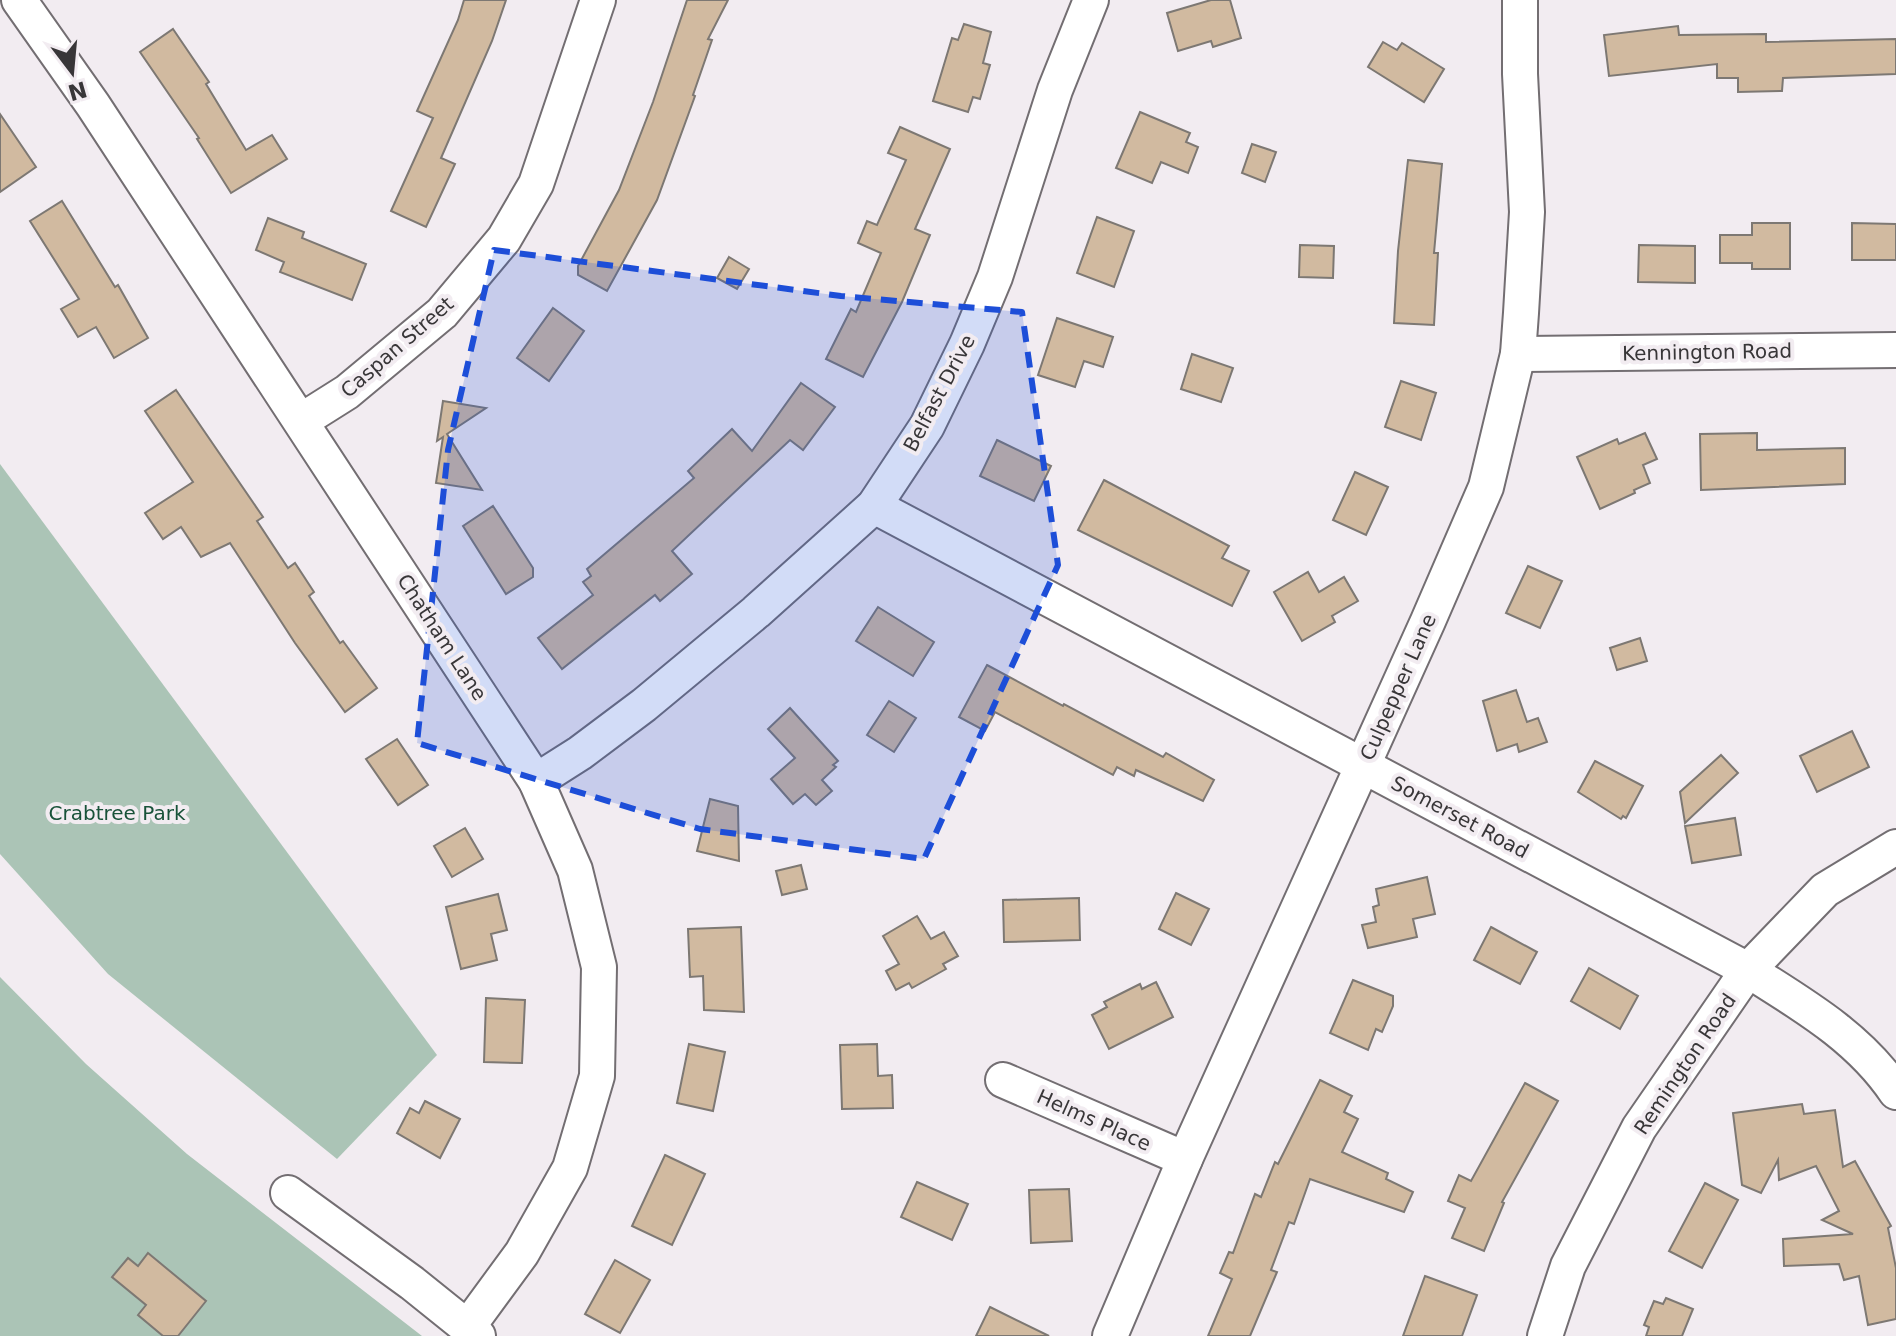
<svg xmlns="http://www.w3.org/2000/svg" width="1896" height="1336" font-family="'DejaVu Sans',sans-serif">
	<style>
		.green { fill: #abc4b6 }
		.building { fill: #d1baa0; stroke: #7d7873; stroke-width: 2 }
		.lines { fill: none; stroke-linecap: round; stroke-linejoin: round }
		.minor-casing { stroke: #736e72; stroke-width: 38 }
		.minor { stroke: #fff; stroke-width: 34 }
		.marked { fill: #1d4ed8; fill-opacity: 0.2; stroke: #1d4ed8; stroke-width: 6; stroke-dasharray: 16 10; stroke-linejoin: round }
		.labels { text-anchor: middle; stroke-width: 8; stroke-linejoin: round; paint-order: stroke }
		.street-label { font-size: 20px; fill: #383638; stroke: #f2ecf1 }
		.park-label { font-size: 20px; fill: #185239; stroke: #f2ecf1 }
	</style>
	<rect width="100%" height="100%" fill="#f2ecf1"/>
	<!-- green -->
	<g class="green">
		<path d="M0,464L437,1055L337,1159L108,974L0,854Z"/>
		<path d="M0,977L86,1064L187,1154L422,1336H0Z"/>
	</g>
	<!-- building -->
	<g class="building">
		<path d="M464,0H506L492,41L441,158L455,164L426,227L391,211L433,118L417,111L458,20Z"/>
		<path d="M687,0H728L708,39L712,40L693,95L695,96L657,200L607,291L578,275V266L619,190L653,102Z"/>
		<path d="M1211,0H1230L1241,38L1213,47L1211,41L1178,51L1167,13Z"/>
		<path d="M964,24L991,32L983,63L990,65L980,99L973,97L968,112L933,101L952,38L958,40Z"/>
		<path d="M1678,26L1679,35L1766,34V42L1896,39V74L1783,78L1782,91L1738,92V78H1717V64L1609,76L1604,35Z"/>
		<path d="M173,29L209,82L206,84L246,150L272,135L287,159L231,193L197,139L199,138L140,52Z"/>
		<path d="M1383,42L1397,50L1402,43L1444,69L1424,102L1368,67Z"/>
		<path d="M1140,112L1190,133L1186,142L1198,147L1188,173L1161,162L1152,183L1116,168Z"/>
		<path d="M0,114L36,167L0,192Z"/>
		<path d="M900,127L950,149L915,229L930,235L902,302L863,377L826,359L851,309L856,312L881,253L858,243L867,221L877,225L906,160L888,153Z"/>
		<path d="M1252,144L1276,152L1265,182L1242,173Z"/>
		<path d="M1408,160L1442,164L1434,253H1438L1434,325L1394,323L1398,251Z"/>
		<path d="M62,201L115,287L118,285L148,338L114,358L96,327L78,337L61,309L79,299L30,221Z"/>
		<path d="M1097,217L1134,231L1114,287L1077,273Z"/>
		<path d="M268,218L304,232L302,238L366,264L352,300L280,272L284,262L256,250Z"/>
		<path d="M1752,223H1790V269H1752V263H1720V235H1752Z"/>
		<path d="M1852,223L1896,224V260H1852Z"/>
		<path d="M1300,245L1334,246L1333,278L1299,277Z"/>
		<path d="M1639,245L1695,246V283L1638,282Z"/>
		<path d="M729,257L749,269L737,289L717,278Z"/>
		<path d="M553,308L584,331L549,381L517,358Z"/>
		<path d="M1057,318L1113,337L1103,367L1084,361L1075,387L1038,375Z"/>
		<path d="M1192,354L1233,368L1221,402L1181,389Z"/>
		<path d="M1401,381L1436,393L1421,440L1385,427Z"/>
		<path d="M801,383L835,407L803,450L790,440L672,551L692,574L660,601L655,595L562,669L538,638L593,595L583,582L591,576L587,569L694,478L688,471L732,429L752,451Z"/>
		<path d="M176,390L263,517L257,521L288,568L295,563L314,592L309,596L340,643L343,641L377,688L345,712L295,643L230,543L201,557L181,527L163,539L145,513L193,482L145,411Z"/>
		<path d="M443,401L486,408L447,434L482,490L436,483L443,437L437,441Z"/>
		<path d="M1645,433L1657,459L1643,465L1650,483L1634,490L1635,493L1600,509L1577,457L1617,439L1619,444Z"/>
		<path d="M1757,433V450L1845,448V484L1701,490L1700,434Z"/>
		<path d="M997,440L1051,466L1034,501L980,476Z"/>
		<path d="M1355,472L1388,487L1366,535L1333,520Z"/>
		<path d="M1104,480L1229,546L1222,558L1249,571L1232,606L1078,530Z"/>
		<path d="M493,506L533,568V577L506,594L463,526Z"/>
		<path d="M1528,566L1562,581L1540,628L1506,613Z"/>
		<path d="M1308,572L1319,592L1344,577L1358,601L1332,616L1335,622L1302,641L1274,592Z"/>
		<path d="M878,607L934,642L913,676L856,641Z"/>
		<path d="M1640,638L1647,661L1617,670L1610,648Z"/>
		<path d="M987,665L1063,706L1064,704L1163,757L1166,753L1214,780L1203,801L1136,770L1134,776L1117,767L1113,775L995,712L985,731L959,717Z"/>
		<path d="M1516,690L1527,722L1538,718L1547,742L1519,752L1517,744L1497,751L1483,701Z"/>
		<path d="M889,701L916,718L894,752L867,735Z"/>
		<path d="M790,708L838,761L833,765L836,767L822,780L832,791L816,805L805,794L793,804L771,779L795,758L768,729Z"/>
		<path d="M1852,731L1869,767L1817,792L1800,756Z"/>
		<path d="M397,739L428,785L398,805L366,759Z"/>
		<path d="M1721,755L1738,773L1685,823L1680,792Z"/>
		<path d="M1595,761L1643,786L1626,818L1623,816L1621,819L1578,792Z"/>
		<path d="M710,799L738,806L739,861L697,851Z"/>
		<path d="M1735,818L1741,855L1692,863L1685,826Z"/>
		<path d="M465,828L483,859L452,877L434,846Z"/>
		<path d="M801,865L807,889L782,895L776,871Z"/>
		<path d="M1427,877L1435,914L1413,919L1417,937L1368,948L1362,925L1376,922L1373,907L1379,905L1376,889Z"/>
		<path d="M1176,893L1209,909L1191,945L1159,929Z"/>
		<path d="M498,894L507,930L491,934L497,960L461,969L446,907Z"/>
		<path d="M1079,898L1080,940L1004,942L1003,900Z"/>
		<path d="M917,916L931,939L944,932L958,956L943,964L946,969L912,988L909,983L896,990L886,971L899,964L883,936Z"/>
		<path d="M741,927L744,1012L704,1010L703,976L690,977L688,929Z"/>
		<path d="M1491,927L1537,952L1520,984L1474,960Z"/>
		<path d="M1589,968L1638,996L1620,1029L1571,1001Z"/>
		<path d="M1353,980L1393,996V1006L1382,1032L1376,1029L1368,1050L1330,1033Z"/>
		<path d="M1156,982L1173,1017L1109,1049L1092,1015L1107,1007L1104,1002L1140,984L1142,989Z"/>
		<path d="M486,998L525,1000L522,1063L484,1062Z"/>
		<path d="M689,1044L725,1052L713,1111L677,1103Z"/>
		<path d="M877,1044L878,1076L892,1075L893,1108L842,1109L840,1045Z"/>
		<path d="M1320,1080L1352,1096L1344,1112L1358,1119L1342,1152L1388,1173L1386,1179L1413,1192L1404,1212L1310,1179L1294,1224L1289,1222L1271,1270L1277,1272L1250,1336H1208L1232,1279L1220,1273L1229,1252L1233,1253L1255,1194L1261,1197L1275,1162L1278,1164Z"/>
		<path d="M1525,1083L1558,1101L1502,1202L1504,1203L1484,1251L1452,1238L1465,1208L1448,1201L1459,1175L1471,1181Z"/>
		<path d="M425,1101L460,1119L440,1158L397,1133L410,1108L419,1113Z"/>
		<path d="M1802,1104L1804,1114L1835,1110L1843,1167L1855,1161L1891,1226L1888,1228L1896,1268V1319L1868,1325L1859,1276L1844,1280L1839,1264L1784,1266L1783,1239L1853,1234L1822,1220L1839,1211L1816,1166L1779,1180L1778,1160L1761,1193L1742,1185L1733,1113Z"/>
		<path d="M665,1155L705,1174L672,1245L632,1226Z"/>
		<path d="M917,1182L968,1204L952,1240L901,1217Z"/>
		<path d="M1705,1183L1738,1200L1702,1268L1669,1251Z"/>
		<path d="M1069,1189L1072,1241L1031,1243L1029,1190Z"/>
		<path d="M148,1253L206,1301L178,1336H163L138,1315L146,1305L112,1277L128,1258L138,1266Z"/>
		<path d="M615,1260L650,1280L620,1333L585,1314Z"/>
		<path d="M1425,1276L1477,1295L1462,1336H1403Z"/>
		<path d="M1666,1298L1693,1309L1682,1336H1646L1649,1327L1644,1325L1654,1301L1663,1304Z"/>
		<path d="M990,1307L1049,1336H976Z"/>
	</g>
	<g class="lines">
		<!-- minor casing -->
		<g class="minor-casing">
			<g id="minor">
				<path d="M19,0L93,105L536,781L575,870L599,967L597,1076L570,1168L522,1253L467,1328"/>
				<path d="M1518,354L1896,350"/>
				<path d="M301,421L347,392L442,313L504,239L536,184L598,0"/>
				<path d="M874,506L1748,970C1803,1005 1859,1037 1896,1092"/>
				<path d="M536,781L580,753L644,705L756,612L874,506L927,426L967,344L995,277L1055,90L1091,0"/>
				<path d="M1003,1080L1185,1159"/>
				<path d="M288,1193L412,1283L478,1336"/>
				<path d="M1110,1336L1185,1159L1428,621L1486,487L1518,354L1521,313L1527,212L1520,74V0"/>
				<path d="M1545,1336L1568,1266L1639,1128L1748,970L1825,890L1896,847"/>
			</g>
		</g>
		<!-- minor -->
		<use href="#minor" class="minor"/>
	</g>
	<!-- marked area -->
	<path class="marked" d="M494,250L841,296L1022,312L1058,565L924,859L700,829L417,743L448,450Z"/>
	<g class="labels">
		<!-- street labels -->
		<g class="street-label">
			<text transform="translate(397 347) rotate(-41)" y="7">Caspan Street</text>
			<text transform="translate(1707 352) rotate(-1)" y="7">Kennington Road</text>
			<text transform="translate(939 393) rotate(-62)" y="7">Belfast Drive</text>
			<text transform="translate(442 637) rotate(57)" y="7">Chatham Lane</text>
			<text transform="translate(1398 687) rotate(-66)" y="7">Culpepper Lane</text>
			<text transform="translate(1460 817) rotate(28)" y="7">Somerset Road</text>
			<text transform="translate(1685 1064) rotate(-56)" y="7">Remington Road</text>
			<text transform="translate(1094 1120) rotate(24)" y="7">Helms Place</text>
		</g>
		<!-- park labels -->
		<g class="park-label">
			<text x="117" y="820">Crabtree Park</text>
		</g>
	</g>
	<!-- north arrow -->
	<g transform="translate(72 72) rotate(164)" stroke="#f2ecf1" stroke-width="6" paint-order="stroke">
	<path d="M0-6L14 30L0 20L-14 30Z" fill="#383638"/>
	<text y="-12" font-size="22" font-weight="bold" text-anchor="middle" fill="#383638">N</text>
	</g>
</svg>
